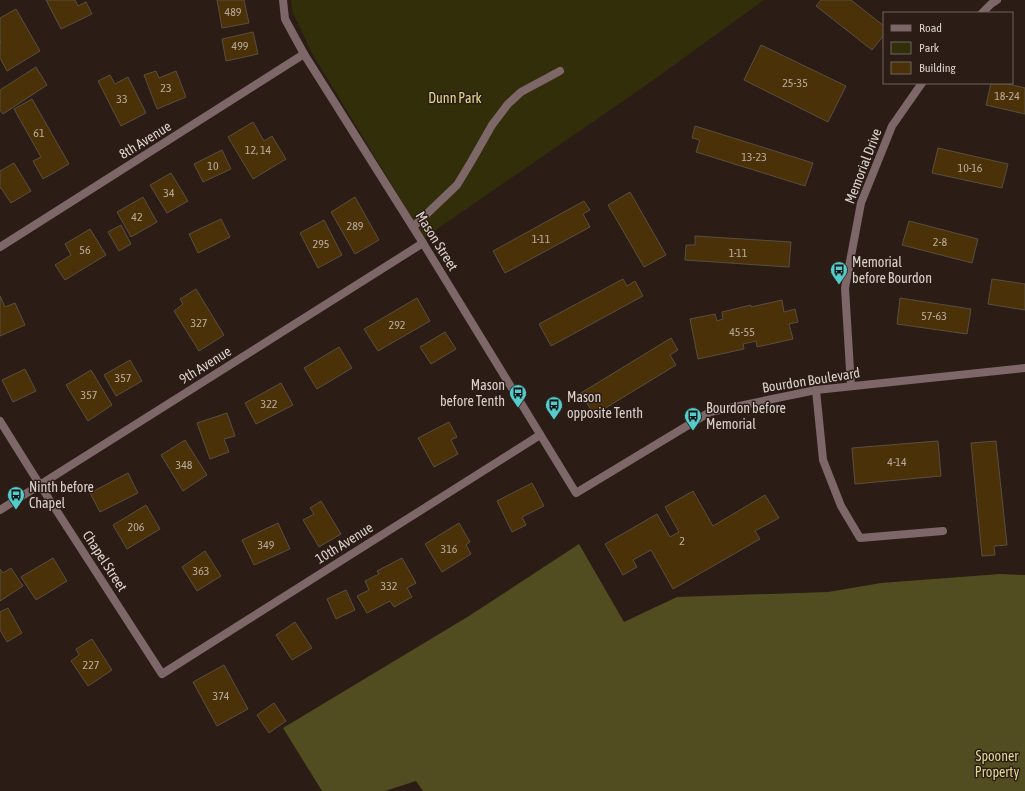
<svg xmlns="http://www.w3.org/2000/svg" width="1025" height="791" font-family="'Asap Condensed',sans-serif">
	<style>
		.green { fill: #322e09 }
		.forest { fill: #514d20 }
		.building { fill: #4b3108; stroke: #594e40 }
		.lines { fill: none; stroke-linecap: round; stroke-linejoin: round }
		.service { stroke: #7d6768; stroke-width: 8 }
		.minor { stroke: #7d6768; stroke-width: 8 }
		.tertiary { stroke: #7d6768; stroke-width: 8 }
		.labels { text-anchor: middle; stroke-width: 3; stroke-linejoin: round; paint-order: stroke }
		.number-label { font-size: 12px; fill: #b7a99b }
		.park-label { font-size: 14px; fill: #ded78d; stroke: #2b1d16 }
		.street-label { font-size: 14px; fill: #dbd1cc; stroke: #2b1d16 }
		.poi-label { font-size: 14px; fill: #dbd1cc; stroke: #2b1d16; text-anchor: start }
	</style>
	<rect width="100%" height="100%" fill="#2b1d16"/>
	<!-- green -->
	<path class="green" d="M291,0H764L645,86L424,238L312,53L292,11Z"/>
	<!-- forest -->
	<path class="forest" d="M579,544L624,622L677,597L828,592L881,583L1000,574L1025,575V791H423L416,781L385,791H322L283,728L469,616Z"/>
	<!-- building -->
	<g class="building">
		<path d="M46,0H75L78,6L86,2L92,14L61,29Z"/>
		<path d="M217,0H244L249,23L222,28Z"/>
		<path d="M821,0H851L884,26V35L872,50L816,6Z"/>
		<path d="M16,9L40,51L7,71L0,58V44L1,43L0,40V18Z"/>
		<path d="M253,32L258,54L226,61L222,39Z"/>
		<path d="M761,45L846,86L828,122L744,80Z"/>
		<path d="M36,67L47,85L3,114L0,110V90Z"/>
		<path d="M156,71L159,78L176,71L186,97L157,109L144,75Z"/>
		<path d="M110,75L115,84L128,77L146,113L121,126L98,81Z"/>
		<path d="M991,83H1004L1025,88V114L986,105Z"/>
		<path d="M32,99L69,164L43,179L33,161L41,157L14,109Z"/>
		<path d="M253,122L264,141L272,136L286,159L253,179L228,137Z"/>
		<path d="M695,126L813,163L805,186L696,152L700,140L692,138Z"/>
		<path d="M938,148L1008,164L1002,188L932,173Z"/>
		<path d="M222,150L231,169L203,182L194,164Z"/>
		<path d="M14,163L31,191L11,203L1,188H0V171Z"/>
		<path d="M171,173L188,201L167,213L150,185Z"/>
		<path d="M630,192L666,255L644,267L608,205Z"/>
		<path d="M143,197L157,222L131,237L117,212Z"/>
		<path d="M355,197L379,240L355,254L331,212Z"/>
		<path d="M584,201L590,210L583,214L590,227L505,273L493,251Z"/>
		<path d="M221,219L230,237L198,253L189,234Z"/>
		<path d="M324,220L342,255L318,268L300,233Z"/>
		<path d="M909,221L978,239L972,263L902,245Z"/>
		<path d="M121,225L131,244L119,251L108,232Z"/>
		<path d="M90,229L106,255L65,280L55,265L71,255L65,244Z"/>
		<path d="M695,236L791,242L789,267L685,260L686,245H695Z"/>
		<path d="M623,279L627,286L635,281L643,296L551,346L539,324Z"/>
		<path d="M992,279L1025,284V310L988,304Z"/>
		<path d="M196,289L224,335L199,351L174,311L183,304L180,299Z"/>
		<path d="M0,296L5,307L15,303L25,325L0,336Z"/>
		<path d="M417,298L430,321L378,351L364,329Z"/>
		<path d="M900,298L971,309L967,334L897,324Z"/>
		<path d="M782,300L784,312L795,309L798,322L789,324L793,339L757,347L756,341L743,344L744,349L698,359L690,319L715,314L717,321L723,319L722,312L751,305V307Z"/>
		<path d="M445,332L456,349L431,364L420,347Z"/>
		<path d="M671,338L678,350L670,355L676,365L594,415L581,393Z"/>
		<path d="M339,347L352,368L317,389L304,368Z"/>
		<path d="M130,360L142,381L116,396L104,375Z"/>
		<path d="M25,369L36,391L13,402L2,380Z"/>
		<path d="M91,370L112,405L88,421L66,385Z"/>
		<path d="M281,383L293,405L256,424L245,403Z"/>
		<path d="M227,413L235,436L224,439L229,452L210,459L197,423Z"/>
		<path d="M449,422L457,437L451,440L458,454L434,467L418,438Z"/>
		<path d="M185,440L207,475L183,491L161,455Z"/>
		<path d="M938,441L941,476L855,484L852,448Z"/>
		<path d="M996,441L1007,545L994,546L995,555L982,556L971,443Z"/>
		<path d="M128,473L138,493L100,512L90,493Z"/>
		<path d="M532,483L544,506L522,517L526,525L512,532L497,501Z"/>
		<path d="M693,491L713,526L765,495L779,518L755,531L760,539L673,589L651,550L633,560L637,567L623,575L605,544L657,514L670,537L679,532L665,507Z"/>
		<path d="M321,501L341,534L319,547L303,520L314,514L310,508Z"/>
		<path d="M146,505L160,529L127,549L113,525Z"/>
		<path d="M278,523L290,549L254,565L242,540Z"/>
		<path d="M459,523L470,542L466,545L471,554L442,572L425,544Z"/>
		<path d="M205,551L221,576L197,591L182,567Z"/>
		<path d="M53,558L67,581L36,600L21,577Z"/>
		<path d="M402,558L416,583L407,588L412,597L394,607L390,601L367,613L357,596L369,590L365,581L379,574L377,571Z"/>
		<path d="M11,568L23,586L0,601V569L3,573Z"/>
		<path d="M346,590L355,610L336,619L327,599Z"/>
		<path d="M8,608L22,633L7,642L0,630V612Z"/>
		<path d="M295,622L312,648L292,660L276,635Z"/>
		<path d="M92,639L112,670L88,686L71,661L79,655L76,649Z"/>
		<path d="M224,665L248,709L217,726L193,682Z"/>
		<path d="M274,703L286,721L269,733L257,715Z"/>
	</g>
	<g class="lines">
		<!-- service -->
		<g class="service">
			<path d="M413,227L457,185L471,162L492,125L508,104L521,92L560,71"/>
			<path d="M816,390L823,460L841,506L860,538L943,531"/>
		</g>
		<!-- minor -->
		<g class="minor">
			<path d="M982,13L991,4L997,0"/>
			<path d="M423,243L576,493L710,412L816,390L1025,368"/>
			<path d="M0,247L304,54"/>
			<path d="M851,386L845,288L861,203L892,126L922,83"/>
			<path d="M0,421L40,485L162,674L540,435"/>
		</g>
		<!-- tertiary -->
		<path class="tertiary" d="M0,510L423,243L304,54L285,19L283,0"/>
	</g>
	<!-- icons -->
	<defs>
		<g id="bus-pin" transform="scale(0.9)"><path d="M0 17L-7.5 6A9.5 9.5 0 1 1 7.5 6Z" fill="#53cdcb" stroke="#2b1d16"/><path d="M-5-6H5V4H4V6H2V4H-2V6H-4V4H-5ZM-3.5-4V0h7V-4ZM-3.5 1.2v1.5H-2V1.2ZM2 1.2v1.5H3.5V1.2Z" fill="#111"/></g>
	</defs>
	<g fill-rule="evenodd">
		<use href="#bus-pin" x="839" y="270"/>
		<use href="#bus-pin" x="518" y="393"/>
		<use href="#bus-pin" x="554" y="405"/>
		<use href="#bus-pin" x="693" y="416"/>
		<use href="#bus-pin" x="16" y="495"/>
	</g>
	<g class="labels">
		<!-- number labels -->
		<g class="number-label">
			<text x="233" y="16">489</text>
			<text x="240" y="50">499</text>
			<text x="795" y="87">25-35</text>
			<text x="166" y="92">23</text>
			<text x="1007" y="100">18-24</text>
			<text x="122" y="103">33</text>
			<text x="39" y="137">61</text>
			<text x="258" y="154">12, 14</text>
			<text x="754" y="161">13-23</text>
			<text x="213" y="170">10</text>
			<text x="970" y="172">10-16</text>
			<text x="169" y="197">34</text>
			<text x="137" y="221">42</text>
			<text x="355" y="230">289</text>
			<text x="541" y="243">1-11</text>
			<text x="940" y="246">2-8</text>
			<text x="321" y="248">295</text>
			<text x="85" y="254">56</text>
			<text x="738" y="257">1-11</text>
			<text x="934" y="320">57-63</text>
			<text x="199" y="327">327</text>
			<text x="397" y="329">292</text>
			<text x="742" y="336">45-55</text>
			<text x="123" y="382">357</text>
			<text x="89" y="399">357</text>
			<text x="269" y="408">322</text>
			<text x="897" y="466">4-14</text>
			<text x="184" y="469">348</text>
			<text x="136" y="531">206</text>
			<text x="682" y="545">2</text>
			<text x="266" y="549">349</text>
			<text x="449" y="553">316</text>
			<text x="201" y="575">363</text>
			<text x="389" y="590">332</text>
			<text x="91" y="669">227</text>
			<text x="221" y="700">374</text>
		</g>
		<!-- park labels -->
		<g class="park-label">
			<text x="455" y="103">Dunn Park</text>
			<text x="997" y="761">Spooner<tspan x="997" dy="16">Property</tspan></text>
		</g>
		<!-- street labels -->
		<g class="street-label">
			<text transform="translate(145 140) rotate(-32)" y="5">8th Avenue</text>
			<text transform="translate(863 166) rotate(-69)" y="5">Memorial Drive</text>
			<text transform="translate(437 241) rotate(58)" y="5">Mason Street</text>
			<text transform="translate(205 365) rotate(-32)" y="5">9th Avenue</text>
			<text transform="translate(811 380) rotate(-9)" y="5">Bourdon Boulevard</text>
			<text transform="translate(344 543) rotate(-32)" y="5">10th Avenue</text>
			<text transform="translate(105 561) rotate(57)" y="5">Chapel Street</text>
		</g>
		<!-- poi labels -->
		<g class="poi-label">
			<text x="852" y="267">Memorial<tspan x="852" dy="16">before Bourdon</tspan></text>
			<text x="505" y="390" text-anchor="end">Mason<tspan x="505" dy="16">before Tenth</tspan></text>
			<text x="567" y="402">Mason<tspan x="567" dy="16">opposite Tenth</tspan></text>
			<text x="706" y="413">Bourdon before<tspan x="706" dy="16">Memorial</tspan></text>
			<text x="29" y="492">Ninth before<tspan x="29" dy="16">Chapel</tspan></text>
		</g>
	</g>
	<!-- legend -->
	<rect x="883" y="12" width="130" height="72" fill="#2b1d16" stroke="#71655f"/>
	<rect x="891" y="25" width="20" height="6" fill="#7d6768" stroke="#71655f"/>
	<text x="919" y="32" font-size="12" fill="#dbd1cc">Road</text>
	<rect x="891" y="42" width="20" height="12" fill="#322e09" stroke="#71655f"/>
	<text x="919" y="52" font-size="12" fill="#dbd1cc">Park</text>
	<rect x="891" y="62" width="20" height="12" fill="#4b3108" stroke="#71655f"/>
	<text x="919" y="72" font-size="12" fill="#dbd1cc">Building</text>
</svg>
